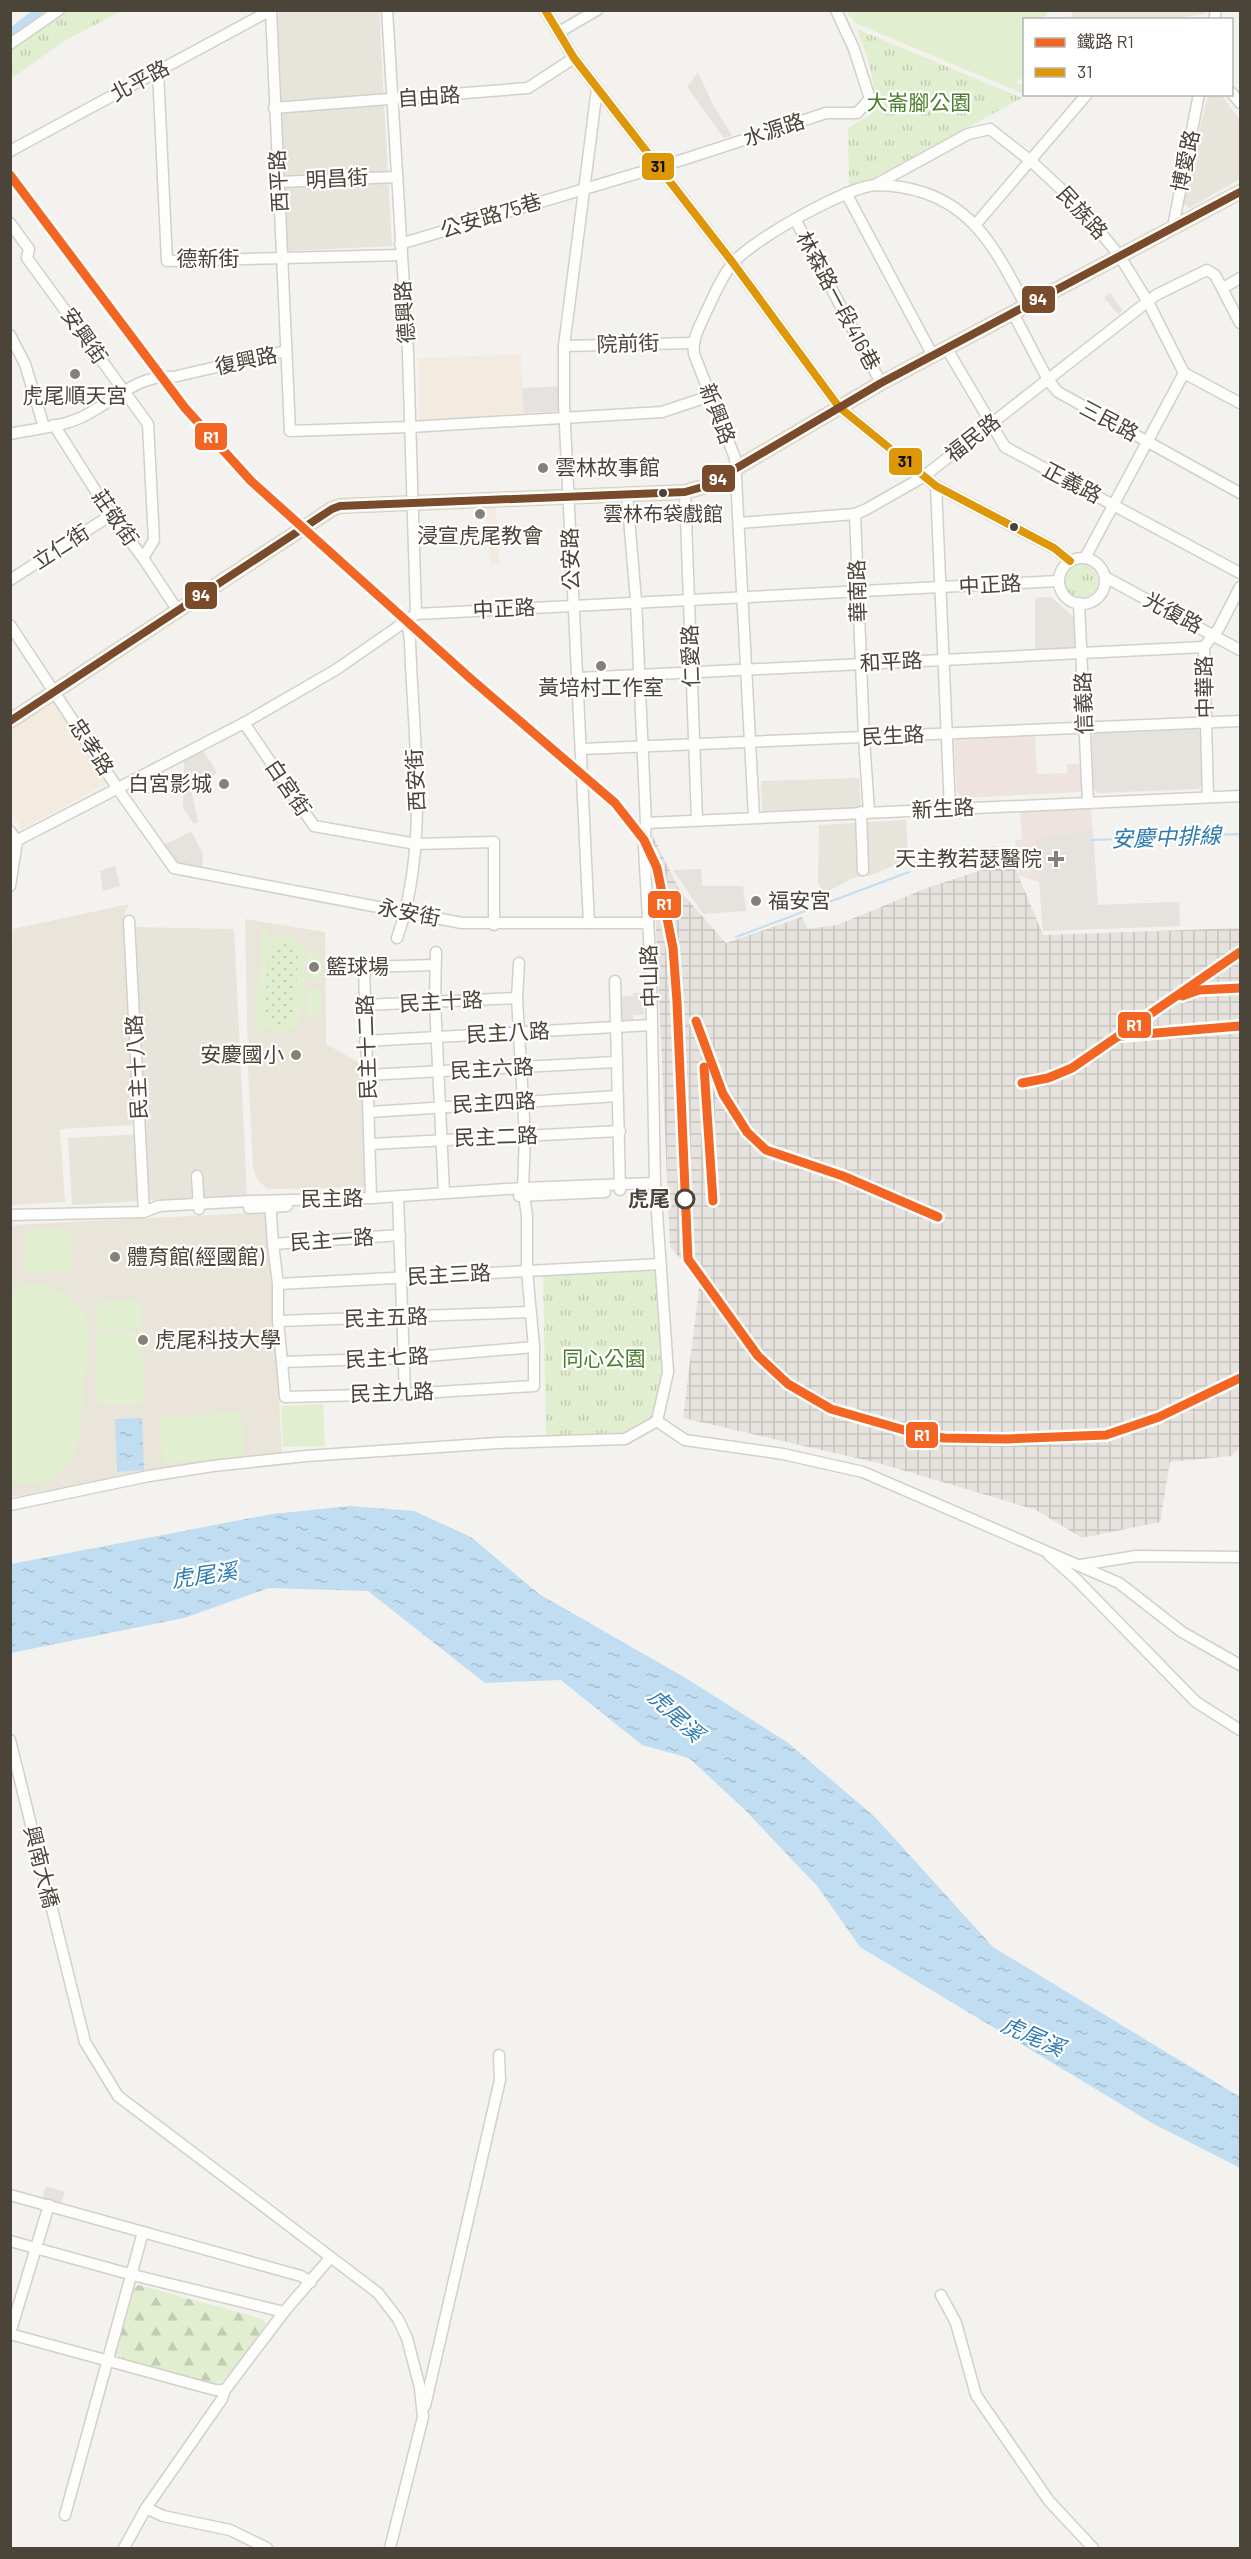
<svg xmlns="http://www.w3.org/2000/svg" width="1251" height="2559" font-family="Barlow,'Noto Sans TC',sans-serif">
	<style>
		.residential { fill: #e7e4dc }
		.commercial { fill: #f3ebdf }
		.industrial { fill: url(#industrial-grid) }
		.education { fill: #eae5da }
		.medical { fill: #eee3df }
		.grass { fill: url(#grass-dots) }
		.forest { fill: url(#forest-firs) }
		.park { fill: url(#park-tufts) }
		.pitch { fill: #e1eecf; fill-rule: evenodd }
		.parking { fill: #e6e3df }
		.water { fill: url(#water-ripples) }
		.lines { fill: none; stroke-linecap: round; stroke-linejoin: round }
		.stream { stroke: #c0ddf1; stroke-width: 2 }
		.canal { stroke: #c0ddf1; stroke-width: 8 }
		.minor-casing { stroke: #d2d0cb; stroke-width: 13 }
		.major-casing { stroke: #d6cebb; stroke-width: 16 }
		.minor { stroke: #fdfdfc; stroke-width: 10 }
		.major { stroke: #f2efe6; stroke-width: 14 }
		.bus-1-casing { stroke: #fff; stroke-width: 12 }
		.bus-2-casing { stroke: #fff; stroke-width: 12 }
		.bus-1 { stroke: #dd9709; stroke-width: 8 }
		.bus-2 { stroke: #7a4b2a; stroke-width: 8 }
		.rail-1-casing { stroke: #fff; stroke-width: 14 }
		.rail-1 { stroke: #f26522; stroke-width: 9 }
		.poi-dot { fill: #868178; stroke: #fff; stroke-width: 2 }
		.bus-dot { fill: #4b4439; stroke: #fff; stroke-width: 2 }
		.stop-dot { fill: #fff; stroke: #4b4439; stroke-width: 3 }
		.labels { text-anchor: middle; stroke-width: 4.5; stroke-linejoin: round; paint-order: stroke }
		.bus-label { font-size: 20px; fill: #4b4439; stroke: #fff }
		.street-label { font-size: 21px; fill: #4b4439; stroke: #fff }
		.park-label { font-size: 21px; fill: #4a7f2a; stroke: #fff }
		.poi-label { font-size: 21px; fill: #4b4439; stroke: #fff; text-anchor: start }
		.stop-label { font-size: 21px; font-weight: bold; fill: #4b4439; stroke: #fff; text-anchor: end }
		.water-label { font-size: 22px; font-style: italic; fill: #2e7ab2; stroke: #fff }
		.line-badge { stroke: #fff; stroke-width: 2 }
		.badge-label { font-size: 16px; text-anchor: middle; font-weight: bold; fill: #fff }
		.pale-badge-label { font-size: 16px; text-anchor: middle; font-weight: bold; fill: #111 }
	</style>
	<defs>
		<pattern id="industrial-grid" width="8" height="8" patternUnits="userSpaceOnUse" patternTransform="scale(1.5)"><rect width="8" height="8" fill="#e6e2de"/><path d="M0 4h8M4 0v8" fill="none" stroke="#c7c3bf"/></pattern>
		<pattern id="grass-dots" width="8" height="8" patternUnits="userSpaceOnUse" patternTransform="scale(1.5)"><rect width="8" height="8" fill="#e1eecf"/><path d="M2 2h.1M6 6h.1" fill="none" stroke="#c3cdb2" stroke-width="1.8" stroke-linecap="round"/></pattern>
		<pattern id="forest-firs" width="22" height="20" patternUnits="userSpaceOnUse" patternTransform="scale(1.5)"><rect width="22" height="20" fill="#e1eecf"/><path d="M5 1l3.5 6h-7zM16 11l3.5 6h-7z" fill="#c3cdb2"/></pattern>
		<pattern id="park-tufts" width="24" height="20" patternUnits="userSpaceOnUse" patternTransform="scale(1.5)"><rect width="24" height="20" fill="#e1eecf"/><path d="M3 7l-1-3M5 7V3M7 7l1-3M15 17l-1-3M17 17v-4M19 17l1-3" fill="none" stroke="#c3cdb2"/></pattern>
		<pattern id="water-ripples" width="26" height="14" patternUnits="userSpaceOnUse" patternTransform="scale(1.5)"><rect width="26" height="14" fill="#c0ddf1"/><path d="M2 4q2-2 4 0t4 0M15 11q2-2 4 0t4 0" fill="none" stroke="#a6bfcf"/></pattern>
	</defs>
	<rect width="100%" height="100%" fill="#f4f2ee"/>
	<!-- residential -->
	<g class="residential">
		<path d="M283,10L379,11L392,246L287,251L278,22L279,12Z"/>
		<path d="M1208,95L1222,96L1240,120V179L1189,208L1182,202Z"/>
		<path d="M859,778L861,808L762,811L761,781Z"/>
		<path d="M906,820L908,859L872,875L853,878L823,894L818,883L819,825Z"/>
		<path d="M133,927L234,929L247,1195L72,1205L68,1138L143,1134Z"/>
	</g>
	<!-- commercial -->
	<g class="commercial">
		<path d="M521,354L524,413L419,422L418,358Z"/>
		<path d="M486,508H496L500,564L490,565Z"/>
		<path d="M54,702L108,783L22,829L11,812V730Z"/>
	</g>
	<!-- industrial -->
	<path class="industrial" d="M652,835L680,891L726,943L802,917L808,929L837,925L927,888L1012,860L1043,935L1240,928V1447L1231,1456L1170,1462L1160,1522L1082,1538L1036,1510L882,1464L683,1418L700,1280L670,1247Z"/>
	<!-- education -->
	<g class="education">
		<path d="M1073,11H1206L1205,14L1165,20L1071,19Z"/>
		<path d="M129,904L124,915L133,1125L60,1129L65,1202L11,1205L10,981L13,929Z"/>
		<path d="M245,919L325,932L326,1044L363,1065L369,1162L365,1187L268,1189L258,1181L253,1168L248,1068Z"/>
		<path d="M269,1212L282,1454L11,1497L10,1225Z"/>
	</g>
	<!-- medical -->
	<g class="medical">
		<path d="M1035,734L1037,774L1067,773V764H1083L1084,787L1079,792L964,798L957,794L954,741L959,736Z"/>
		<path d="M1091,809L1098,905L1179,902L1180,926L1043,931L1039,882L1019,875L1015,840H1022L1020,810Z"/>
	</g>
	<!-- grass -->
	<path class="grass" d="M284,943L293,946L298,958L295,1014L291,1021L280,1025L268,1021L265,1010L268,953L275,944Z"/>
	<!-- forest -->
	<path class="forest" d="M138,2285L263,2319L267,2326L223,2381L213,2384L118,2358L115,2353L134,2289Z"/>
	<!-- park -->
	<g class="park">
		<path d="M65,11H121L61,43L11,79L10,49Z"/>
		<path d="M857,29L1022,98L873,178L849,187L848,128L870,115C880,84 867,58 857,29Z"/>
		<circle cx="1081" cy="581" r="17"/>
		<path d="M656,1267L663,1362L654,1418L625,1436L546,1437L543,1274Z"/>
	</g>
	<!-- pitch -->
	<g class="pitch">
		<path d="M846,11H1047L1045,19L1024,20V75L1017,83L1024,86V94L855,23Z"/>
		<path d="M261,929L269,930V941C281,932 298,936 304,950C306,961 304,1011 300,1020C293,1035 275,1034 264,1025L263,1032H255ZM279,943L293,946L298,958L295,1014L291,1022L280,1025L268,1021L265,1010L268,953L272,947Z"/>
		<rect x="307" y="952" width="15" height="30"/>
		<rect x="306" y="989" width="15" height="29"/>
		<path d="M70,1228L71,1272L25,1274L24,1230Z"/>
		<path d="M38,1283L68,1294L83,1310L90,1328L79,1440C73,1472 42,1492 11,1481V1291L22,1285Z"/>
		<path d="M141,1300L142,1328L98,1330L97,1302Z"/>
		<path d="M142,1331L143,1405H97L96,1332Z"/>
		<path d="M323,1404L325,1446L283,1447L281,1406Z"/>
		<path d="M241,1412L244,1458L163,1463L159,1417Z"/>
	</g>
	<!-- parking -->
	<g class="parking">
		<path d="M698,72L712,103L732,136L724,138L687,87Z"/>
		<path d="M1110,293L1123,311L1118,314L1104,298Z"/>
		<path d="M561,386L562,411L524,413L522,388Z"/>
		<path d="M1051,597L1074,617L1075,650L1035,653V598Z"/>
		<path d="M1196,728L1201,732V786L1199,789L1098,793L1093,789L1092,736L1095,731Z"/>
		<path d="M203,750L217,773L191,789L198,821L194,824L183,808L184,760Z"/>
		<path d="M1093,830L1098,905L1179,902L1180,926L1043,931L1036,838Z"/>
		<path d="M191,831L203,854L202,868L177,862L164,845Z"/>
		<path d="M997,846L998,857L946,871L940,851Z"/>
		<path d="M115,866L120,886L103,891L100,871Z"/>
		<path d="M701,869L702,886H743L746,911L703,914L673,870Z"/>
		<path d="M633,993H643L644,1015H633V1025H618L617,997L633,996Z"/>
		<path d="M46,2186L65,2192L61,2204L42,2199Z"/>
	</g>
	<!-- water -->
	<g class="water">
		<path d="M142,1418L144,1470L117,1472L115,1419Z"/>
		<path d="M350,1506L414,1511L471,1537L539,1594L684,1677L787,1742L875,1817L993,1947L1240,2097V2168L1152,2123L860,1947L818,1887L744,1809L689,1758L642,1745L561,1680L485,1683L368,1591L269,1588L184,1618L11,1653V1564L272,1514Z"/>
	</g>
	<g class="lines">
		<!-- stream -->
		<g class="stream">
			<path d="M1092,840L1240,834"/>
			<path d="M736,937L909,872"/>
		</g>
		<!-- canal -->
		<path class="canal" d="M10,33L40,10"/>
		<!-- minor casing -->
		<g class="minor-casing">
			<g id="minor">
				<path d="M271,10L290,431L410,427L662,412L710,396"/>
				<path d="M387,10L408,353L416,614"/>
				<path d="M545,10L574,58L733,263L839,407L936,486L1054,548L1070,561"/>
				<path d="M1214,20L1216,10"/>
				<path d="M559,32L597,10"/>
				<path d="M10,44L59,10"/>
				<path d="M158,71L167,261L401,255"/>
				<path d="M1232,93L1240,103"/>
				<path d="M274,108L528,88L574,58"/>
				<path d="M10,151L271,10"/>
				<path d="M279,182L396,177"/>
				<path d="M875,185L968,134L990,129L1032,162L1076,203L1119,255L1148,302L1184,373L1240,403"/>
				<path d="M846,193L933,356"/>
				<path d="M795,219L881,383"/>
				<path d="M10,223L29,249L27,258L148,424L154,540L143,558"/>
				<path d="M976,224L1087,94"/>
				<path d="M1173,227L1199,94"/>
				<path d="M400,244L682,160L826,113H857L870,99L854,49L836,10"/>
				<path d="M1223,288L1240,278"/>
				<path d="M1013,313L1048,380L1058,392L1240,493"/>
				<path d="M10,335L25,364L44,427"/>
				<path d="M564,346L692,343"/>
				<path d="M947,349L1005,447L1240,573"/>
				<path d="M54,425L111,515L143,558L178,611"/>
				<path d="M10,434C34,429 61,427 82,417C112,403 139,373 173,377L286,351"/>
				<path d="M936,486L950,809"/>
				<path d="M685,492L697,820"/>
				<path d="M627,494L636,601L646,823L644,847L651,973L655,1183L668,1372L657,1421"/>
				<path d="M855,514L864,738L869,812"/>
				<path d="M739,523L855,514L865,510L923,477L1156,295L1207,270L1215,275L1240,323"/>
				<path d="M1085,558L1184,373"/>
				<circle cx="1082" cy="581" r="23"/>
				<path d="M1105,577L1240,650"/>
				<path d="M10,580L111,515"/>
				<path d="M1079,603L1088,803"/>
				<path d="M10,625L122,795L174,868L462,923H648"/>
				<path d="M578,678L1204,647"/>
				<path d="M244,723L314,826L416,844L494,842V925"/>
				<path d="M582,749L1240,721"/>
				<path d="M1208,797L1204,647L1219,628L1240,587"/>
				<path d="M861,812L863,870"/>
				<path d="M754,817L735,458L694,354C692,338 700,326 706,312C714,296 721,277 733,263C752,240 846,187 876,185C892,185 910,188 925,193C980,212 1000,259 1026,306"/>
				<path d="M646,823L1240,796"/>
				<path d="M10,831L17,841L10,886"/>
				<path d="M10,844L244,723L337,669L416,614L1059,581"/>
				<path d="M129,921L144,1212"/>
				<path d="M589,923L564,404V346L597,89"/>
				<path d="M397,938C430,845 413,737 410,641L407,620"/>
				<path d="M436,952L435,1002L444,1192"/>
				<path d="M615,981L620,1190"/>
				<path d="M365,1005L517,998"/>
				<path d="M365,1041L651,1025"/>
				<path d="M367,1075L616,1062"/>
				<path d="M370,1112L618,1096"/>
				<path d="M371,1144L620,1131"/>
				<path d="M197,1176L199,1209"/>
				<path d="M519,1196L605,1192"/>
				<path d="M398,1197L405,1394"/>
				<path d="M371,1198L364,967L435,965"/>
				<path d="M270,1201L273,1244L400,1235"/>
				<path d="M249,1208L287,1206"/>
				<path d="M10,1215L144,1212L159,1206L250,1201L371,1198L523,1188L655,1183"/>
				<path d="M273,1244L278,1284L661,1264"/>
				<path d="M278,1284V1321L530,1312"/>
				<path d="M278,1321L282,1362L404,1358L534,1347"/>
				<path d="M282,1362L285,1397L405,1394L534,1386V1347L527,1271V1216L523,1188L525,1136L517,998L519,963"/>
				<path d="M657,1421L685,1440L783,1454L863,1472L1119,1583L1182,1632L1240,1665"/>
				<path d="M10,1505L149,1476L213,1466L306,1456L498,1443L625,1439L657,1421"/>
				<path d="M1049,1555L1076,1579L1196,1702L1240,1730"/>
				<path d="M1081,1565L1136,1556L1240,1557"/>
				<path d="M10,1740L85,2042L118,2096L378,2293L398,2319L407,2338L420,2388L423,2417L390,2548"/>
				<path d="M10,2195L301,2276L311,2282"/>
				<path d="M10,2241L133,2275L284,2312"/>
				<path d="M941,2295L956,2323L976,2395L1049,2501L1093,2548"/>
				<path d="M10,2333L49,2205"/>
				<path d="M10,2334L215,2390H225L284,2312L330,2258"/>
				<path d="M425,2406L500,2080L499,2055"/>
				<path d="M146,2508L163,2516L230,2530L267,2548"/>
				<path d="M65,2515L143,2232"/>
				<path d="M124,2548L146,2508L222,2399L225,2390"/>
			</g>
		</g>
		<!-- major casing -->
		<g class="major-casing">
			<path id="major" d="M10,721L332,509L340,506L685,492L706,486L881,383L1240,192"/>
		</g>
		<!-- minor -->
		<use href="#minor" class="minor"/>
		<!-- major -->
		<use href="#major" class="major"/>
		<!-- bus-1 casing -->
		<g class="bus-1-casing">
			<path id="bus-1" d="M545,10L574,58L733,263L839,407L936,486L1054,548L1070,561"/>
		</g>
		<!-- bus-2 casing -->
		<g class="bus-2-casing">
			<path id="bus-2" d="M10,721L332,509L340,506L685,492L706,486L881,383L1240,192"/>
		</g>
		<!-- bus-1 -->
		<use href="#bus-1" class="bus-1"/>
		<!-- bus-2 -->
		<use href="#bus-2" class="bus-2"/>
		<!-- rail-1 casing -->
		<g class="rail-1-casing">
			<g id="rail-1">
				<path d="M10,175L185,408L251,481L471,679L615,803L644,840L657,868L673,948L677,1002L688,1259L758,1356L788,1384L831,1409L925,1436L945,1438L1006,1439L1106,1435L1159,1417L1240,1378"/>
				<path d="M1182,996L1199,990L1240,988"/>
				<path d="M696,1021L723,1094L747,1132L766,1150L843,1176L938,1217"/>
				<path d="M1120,1036L1240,1026"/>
				<path d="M704,1067L713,1201"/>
				<path d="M1022,1083L1048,1078L1072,1068L1240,952"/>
			</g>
		</g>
		<!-- rail-1 -->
		<use href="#rail-1" class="rail-1"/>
	</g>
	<!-- markers -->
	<g class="poi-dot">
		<circle cx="75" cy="374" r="6"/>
		<circle cx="543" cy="468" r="6"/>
		<circle cx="480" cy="514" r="6"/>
		<circle cx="601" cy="666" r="6"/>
		<circle cx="224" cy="784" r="6"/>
		<path d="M1053 850h6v6h6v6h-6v6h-6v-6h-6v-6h6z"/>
		<circle cx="756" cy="901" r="6"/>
		<circle cx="314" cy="967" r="6"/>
		<circle cx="296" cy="1055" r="6"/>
		<circle cx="115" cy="1257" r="6"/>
		<circle cx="143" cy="1340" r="6"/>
	</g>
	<g class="bus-dot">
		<circle cx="663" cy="493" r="5"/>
		<circle cx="1014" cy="527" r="5"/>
	</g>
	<circle class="stop-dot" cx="685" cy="1199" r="9"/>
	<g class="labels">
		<!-- bus labels -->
		<g class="bus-label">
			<text x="663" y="521">雲林布袋戲館</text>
		</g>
		<!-- street labels -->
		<g class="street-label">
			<text transform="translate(140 81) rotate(-28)" y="7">北平路</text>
			<text transform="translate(429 97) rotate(-4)" y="7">自由路</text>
			<text transform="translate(774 130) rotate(-18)" y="7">水源路</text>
			<text transform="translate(1186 161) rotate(-78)" y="7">博愛路</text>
			<text transform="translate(337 179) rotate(-3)" y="7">明昌街</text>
			<text transform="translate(279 181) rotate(-93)" y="7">西平路</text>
			<text transform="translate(1082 213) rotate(47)" y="7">民族路</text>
			<text transform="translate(491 216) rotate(-17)" y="7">公安路75巷</text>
			<text x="208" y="266">德新街</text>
			<text transform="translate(838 301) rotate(62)" y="7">林森路一段416巷</text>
			<text transform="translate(405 312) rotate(-94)" y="7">德興路</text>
			<text transform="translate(84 336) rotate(55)" y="7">安興街</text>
			<text transform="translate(628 344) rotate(-2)" y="7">院前街</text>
			<text transform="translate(246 361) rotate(-12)" y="7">復興路</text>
			<text transform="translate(717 414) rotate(69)" y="7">新興路</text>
			<text transform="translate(1109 421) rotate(28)" y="7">三民路</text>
			<text transform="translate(973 438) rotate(-38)" y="7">福民路</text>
			<text transform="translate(1072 483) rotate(28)" y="7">正義路</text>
			<text transform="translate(115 518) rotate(55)" y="7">莊敬街</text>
			<text transform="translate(61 547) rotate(-33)" y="7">立仁街</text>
			<text transform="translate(571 559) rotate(-92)" y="7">公安路</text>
			<text transform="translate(990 585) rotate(-3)" y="7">中正路</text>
			<text transform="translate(858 591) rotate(-92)" y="7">華南路</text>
			<text transform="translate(504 609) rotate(-3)" y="7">中正路</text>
			<text transform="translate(1173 613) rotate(28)" y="7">光復路</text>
			<text transform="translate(691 656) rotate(-92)" y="7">仁愛路</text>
			<text transform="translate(891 662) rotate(-3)" y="7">和平路</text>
			<text transform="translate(1205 687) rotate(-91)" y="7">中華路</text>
			<text transform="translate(1084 703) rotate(-92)" y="7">信義路</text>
			<text transform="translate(893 736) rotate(-3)" y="7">民生路</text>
			<text transform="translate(91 747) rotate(57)" y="7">忠孝路</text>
			<text transform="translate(416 780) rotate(-93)" y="7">西安街</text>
			<text transform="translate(288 788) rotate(56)" y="7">白宮街</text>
			<text transform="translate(943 809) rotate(-3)" y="7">新生路</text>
			<text transform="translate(409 913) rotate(11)" y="7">永安街</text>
			<text transform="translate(650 976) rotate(-92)" y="7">中山路</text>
			<text transform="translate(441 1002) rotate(-3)" y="7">民主十路</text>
			<text transform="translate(508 1033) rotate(-3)" y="7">民主八路</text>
			<text transform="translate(367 1047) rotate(-92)" y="7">民主十二路</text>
			<text transform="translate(137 1067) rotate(-93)" y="7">民主十八路</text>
			<text transform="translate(492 1069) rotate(-3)" y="7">民主六路</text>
			<text transform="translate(494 1103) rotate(-3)" y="7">民主四路</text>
			<text transform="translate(496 1137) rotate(-2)" y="7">民主二路</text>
			<text transform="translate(332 1199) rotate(-1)" y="7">民主路</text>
			<text transform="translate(332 1240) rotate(-4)" y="7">民主一路</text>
			<text transform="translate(449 1275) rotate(-3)" y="7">民主三路</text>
			<text transform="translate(386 1318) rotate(-2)" y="7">民主五路</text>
			<text transform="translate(387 1358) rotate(-3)" y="7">民主七路</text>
			<text transform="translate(392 1393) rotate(-2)" y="7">民主九路</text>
			<text transform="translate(41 1867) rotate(76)" y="7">興南大橋</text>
		</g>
		<!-- park labels -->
		<g class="park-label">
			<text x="919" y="110">大崙腳公園</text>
			<text x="604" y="1366">同心公園</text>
		</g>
		<!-- poi labels -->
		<g class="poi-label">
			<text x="75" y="403" text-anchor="middle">虎尾順天宮</text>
			<text x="555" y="475">雲林故事館</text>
			<text x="480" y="543" text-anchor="middle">浸宣虎尾教會</text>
			<text x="601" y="695" text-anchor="middle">黃培村工作室</text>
			<text x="212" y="791" text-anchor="end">白宮影城</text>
			<text x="1042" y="866" text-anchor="end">天主教若瑟醫院</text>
			<text x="768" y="908">福安宮</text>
			<text x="326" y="974">籃球場</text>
			<text x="284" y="1062" text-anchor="end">安慶國小</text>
			<text x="127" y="1264">體育館(經國館)</text>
			<text x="155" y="1347">虎尾科技大學</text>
		</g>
		<!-- stop labels -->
		<g class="stop-label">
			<text x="670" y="1206">虎尾</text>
		</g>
		<!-- water labels -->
		<g class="water-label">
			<text transform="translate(1166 837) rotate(-2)" y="8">安慶中排線</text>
			<text transform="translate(204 1575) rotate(-8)" y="8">虎尾溪</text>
			<text transform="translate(676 1715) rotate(43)" y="8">虎尾溪</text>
			<text transform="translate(1033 2036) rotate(24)" y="8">虎尾溪</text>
		</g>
	</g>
	<g class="line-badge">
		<rect x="641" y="152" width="34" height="29" rx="6" fill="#dd9709"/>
		<rect x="1021" y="285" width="35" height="29" rx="6" fill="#7a4b2a"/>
		<rect x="194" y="422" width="34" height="29" rx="6" fill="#f26522"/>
		<rect x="888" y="447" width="35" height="29" rx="6" fill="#dd9709"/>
		<rect x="701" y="464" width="35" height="29" rx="6" fill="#7a4b2a"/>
		<rect x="184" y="581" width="34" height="29" rx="6" fill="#7a4b2a"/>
		<rect x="647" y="890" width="35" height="29" rx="6" fill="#f26522"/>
		<rect x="1117" y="1011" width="35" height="28" rx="6" fill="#f26522"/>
		<rect x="905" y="1421" width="34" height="28" rx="6" fill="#f26522"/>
	</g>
	<g class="badge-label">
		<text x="1038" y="305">94</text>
		<text x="211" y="443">R1</text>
		<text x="718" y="485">94</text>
		<text x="201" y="601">94</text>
		<text x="664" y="910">R1</text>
		<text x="1134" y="1031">R1</text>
		<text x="922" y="1441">R1</text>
	</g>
	<g class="pale-badge-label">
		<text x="658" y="172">31</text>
		<text x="905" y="467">31</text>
	</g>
	<!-- border -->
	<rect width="1251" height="2559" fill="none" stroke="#4b4439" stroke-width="24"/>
	<!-- legend -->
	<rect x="1023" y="18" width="210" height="78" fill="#ffffff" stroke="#b7b4b0" stroke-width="1.5"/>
	<rect x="1035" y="38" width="30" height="9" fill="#f26522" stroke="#b7b4b0" stroke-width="1.5"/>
	<text x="1077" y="48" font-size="18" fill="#4b4439">鐵路 R1</text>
	<rect x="1035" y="68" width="30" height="9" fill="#dd9709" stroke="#b7b4b0" stroke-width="1.5"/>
	<text x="1077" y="78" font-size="18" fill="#4b4439">31</text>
</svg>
